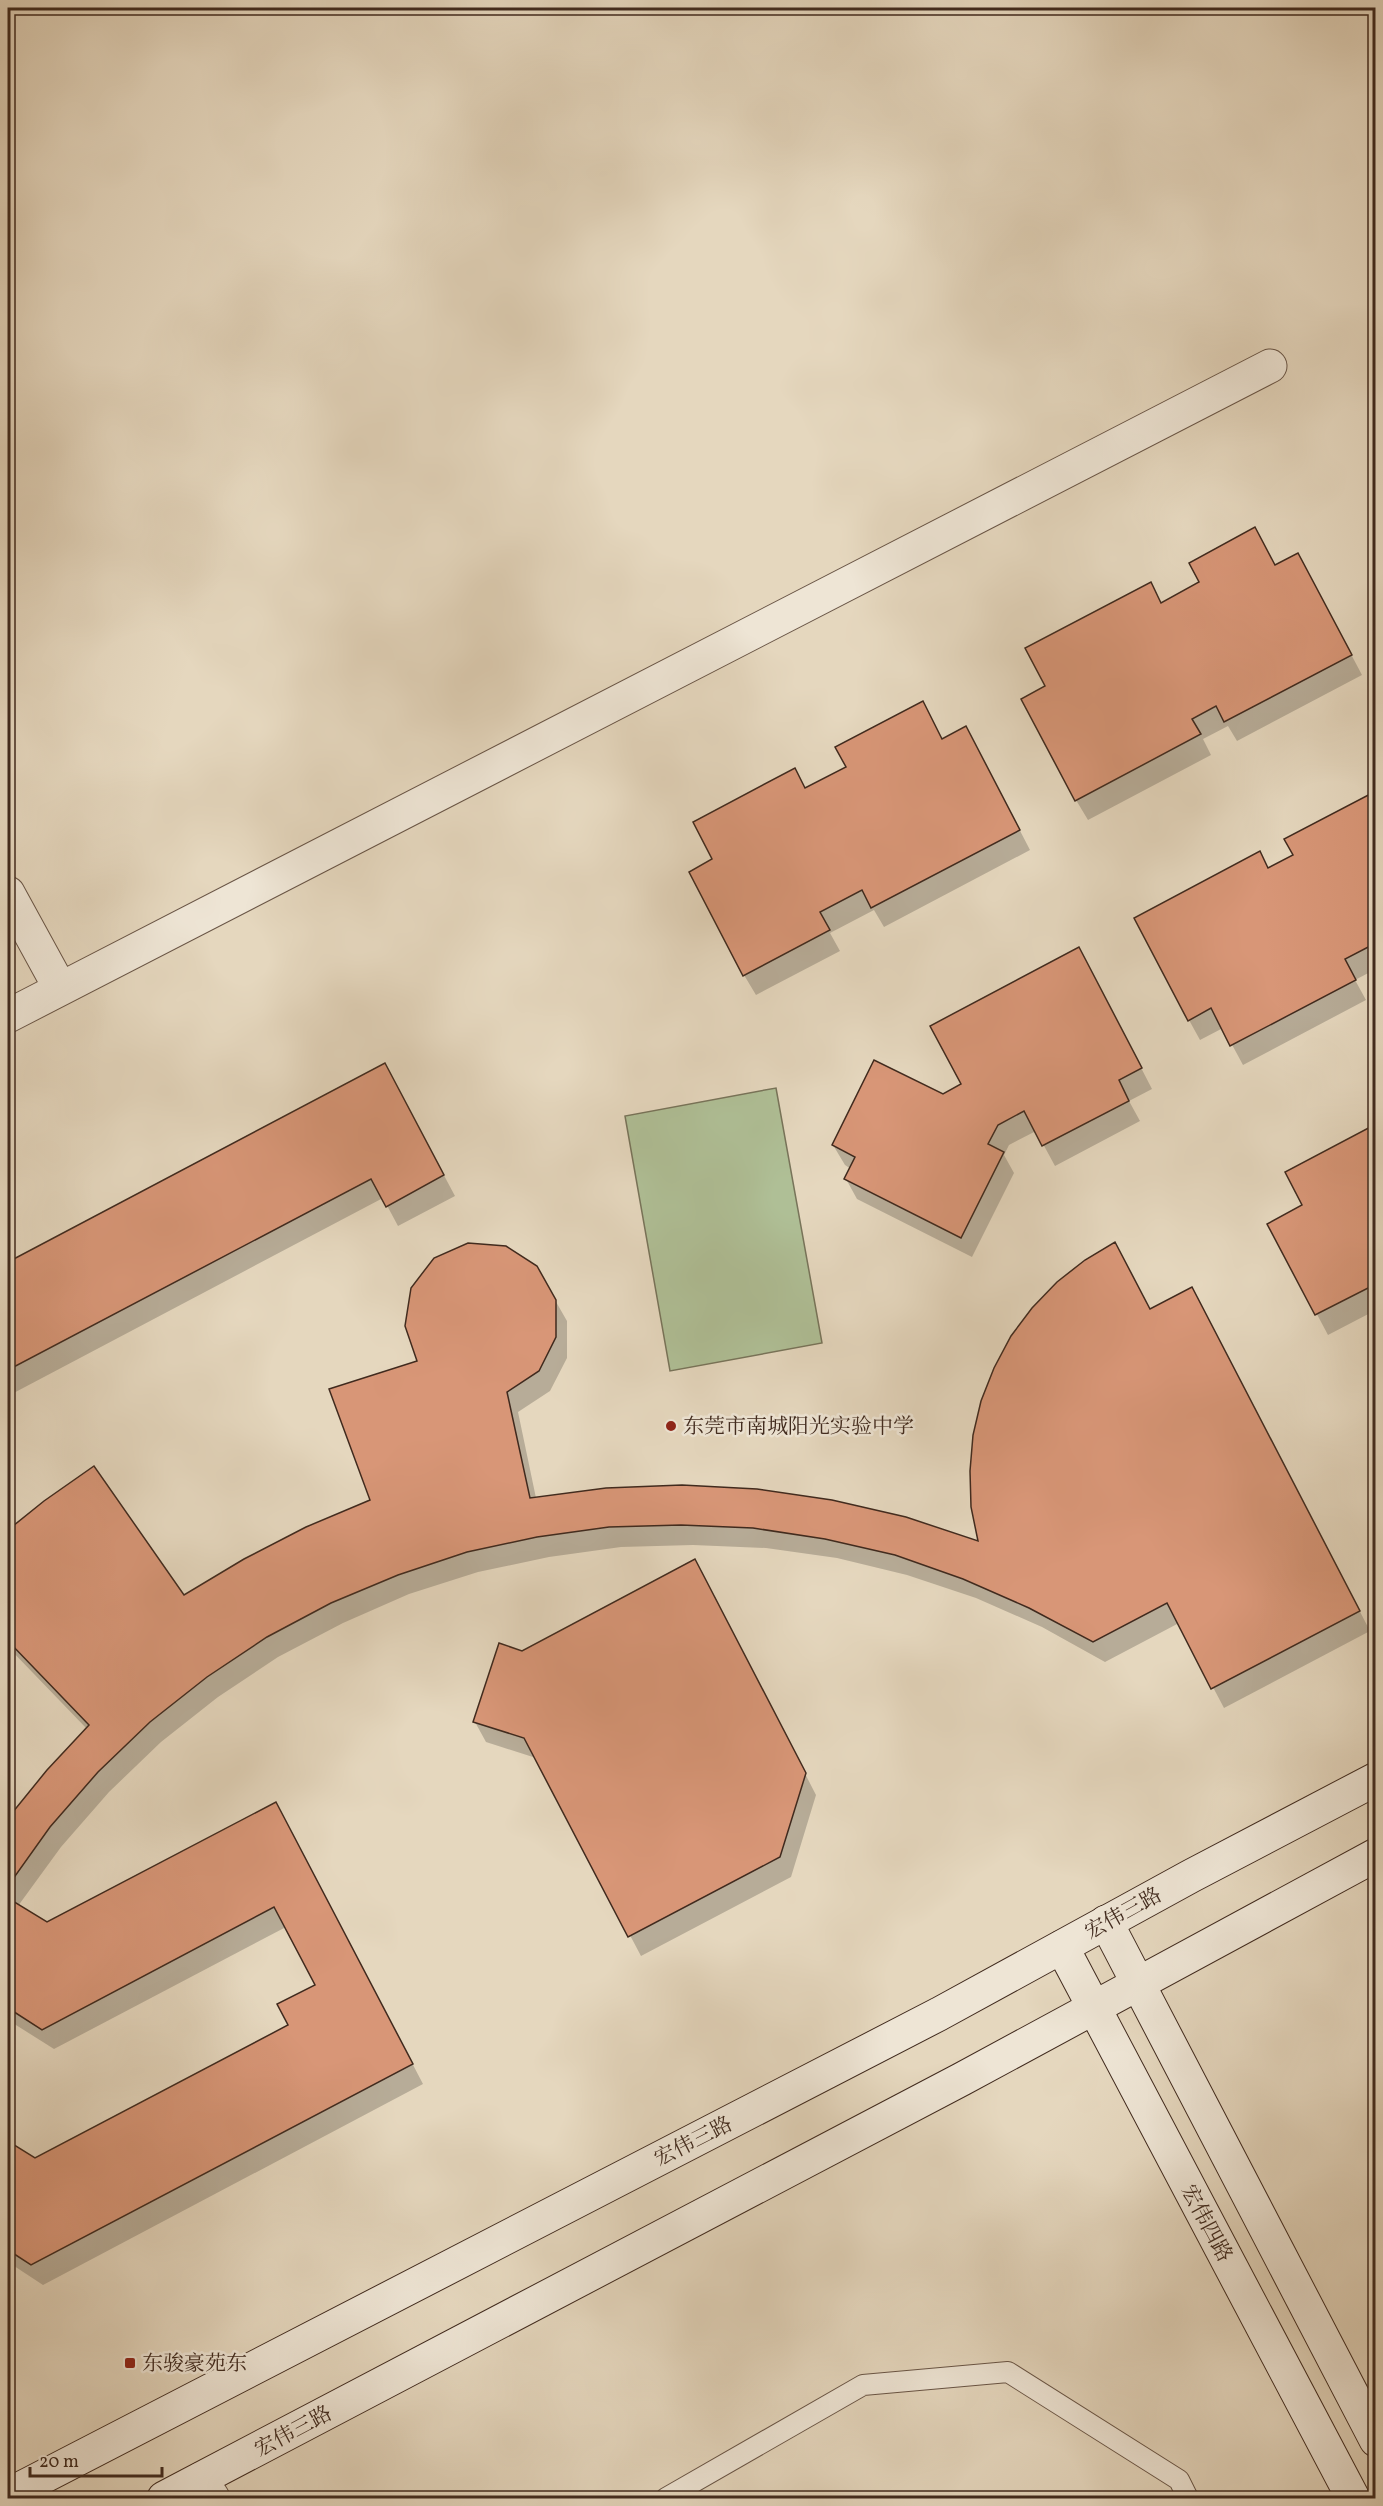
<svg xmlns="http://www.w3.org/2000/svg" width="1383" height="2506" font-family="Vollkorn,'Noto Serif SC',serif">
	<style>
		.green { fill: #afbf96; stroke: #78745a; stroke-width: 1.5 }
		.shadow { fill: #0003 }
		.building { fill: #d89677; stroke: #402a1e; stroke-width: 1.5 }
		.lines { fill: none; stroke-linecap: round; stroke-linejoin: round }
		.lane-casing { stroke: #695546; stroke-width: 22 }
		.street-casing { stroke: #695546; stroke-width: 35 }
		.secondary-casing { stroke: #402a1e; stroke-width: 35 }
		.lane { stroke: #eee5d5; stroke-width: 20 }
		.street { stroke: #eee5d5; stroke-width: 33 }
		.secondary { stroke: #eee5d5; stroke-width: 33 }
		.poi-dot { fill: #8f2418; stroke: #eee5d5; stroke-width: 2 }
		.labels { text-anchor: middle; stroke-width: 5; stroke-linejoin: round; paint-order: stroke }
		.poi-label { font-size: 21px; fill: #402a1e; stroke: #eee5d5; text-anchor: start }
		.street-label { font-size: 21px; fill: #402a1e; stroke: #eee5d5 }
	</style>
	<rect width="100%" height="100%" fill="#e5d7be"/>
	<filter id="stains"><feTurbulence type="fractalNoise" baseFrequency=".00333" numOctaves="4"/><feColorMatrix values="0 0 0 0 .2 0 0 0 0 .09 0 0 0 0 .02 0 0 0 .5 -.17"/></filter>
	<radialGradient id="worn" r=".72"><stop offset=".6" stop-color="#630" stop-opacity="0"/><stop offset="1" stop-color="#630" stop-opacity=".3"/></radialGradient>
	<!-- green -->
	<path class="green" d="M776,1088L822,1343L670,1371L625,1116Z"/>
	<!-- shadow -->
	<g class="shadow">
		<path d="M1309,575L1362,675L1237,741L1228,726L1203,739L1211,755L1088,820L1076,800L1047,687L1162,604Z"/>
		<path d="M934,723L943,740L977,748L1030,850L884,927L874,910L830,933L840,951L756,995L744,975L714,860L806,790Z"/>
		<path d="M1376,793V969L1355,980L1366,1000L1243,1065L1223,1028L1200,1040L1189,1020L1268,869L1295,856Z"/>
		<path d="M1090,969L1152,1089L1129,1101L1140,1121L1055,1166L1036,1131L1009,1145L1004,1155L1014,1173L972,1257L857,1199L846,1179L851,1169L845,1165L833,1145L963,1085Z"/>
		<path d="M385,1065L455,1196L398,1226L383,1198L8,1396V1263Z"/>
		<path d="M1376,1125V1310L1328,1335L1269,1224L1304,1206Z"/>
		<path d="M536,1267L567,1321V1358L550,1391L518,1412L536,1498L980,1543L1151,1311L1203,1309L1370,1631L1224,1708L1179,1623L1105,1662L1042,1627L976,1598L907,1575L837,1558L766,1548L693,1545L621,1547L549,1557L478,1572L409,1594L343,1623L278,1657L218,1697L161,1742L109,1792L61,1847L18,1906L46,1924L287,1824L423,2084L43,2285L8,2262V2143L35,2160L290,2026L317,1985L286,1927L54,2049L8,2020V1820L48,1771L87,1729L8,1647V1532L44,1502L184,1598L372,1501L419,1362Z"/>
		<path d="M706,1581L816,1795L791,1877L641,1956L536,1758L486,1742L475,1722L522,1652Z"/>
	</g>
	<!-- building -->
	<g class="building">
		<path d="M1255,527L1275,565L1298,553L1352,655L1224,722L1216,706L1192,719L1201,734L1075,801L1021,699L1045,686L1025,648L1151,582L1161,603L1199,582L1189,563Z"/>
		<path d="M923,701L942,739L966,726L1020,830L871,908L862,890L820,912L830,930L743,976L689,872L712,859L693,822L795,768L805,788L846,767L835,747Z"/>
		<path d="M1376,791V943L1345,959L1356,980L1230,1046L1211,1008L1188,1021L1134,918L1260,851L1268,868L1293,855L1284,839Z"/>
		<path d="M1079,947L1142,1068L1119,1080L1129,1101L1042,1146L1024,1111L998,1125L988,1144L1004,1152L961,1238L844,1179L855,1157L832,1145L874,1060L943,1094L961,1084L930,1026Z"/>
		<path d="M385,1063L444,1175L386,1207L371,1179L8,1370V1262Z"/>
		<path d="M1376,1124V1284L1315,1315L1267,1224L1302,1205L1285,1172Z"/>
		<path d="M1115,1242L1150,1309L1192,1287L1360,1611L1211,1689L1167,1603L1093,1642L1029,1608L963,1579L895,1555L825,1539L753,1528L681,1525L609,1527L537,1537L467,1552L398,1575L331,1603L267,1637L207,1677L150,1722L98,1772L50,1827L8,1886V1818L47,1770L89,1725L8,1641V1530L44,1501L94,1466L184,1595L244,1559L306,1527L370,1500L329,1389L417,1361L405,1326L411,1288L434,1258L468,1243L506,1246L537,1266L556,1300V1337L539,1371L507,1392L530,1498L606,1488L682,1485L757,1489L832,1500L906,1517L978,1541L971,1507L970,1471L973,1435L981,1401L994,1368L1011,1336L1032,1308L1057,1282L1085,1260Z"/>
		<path d="M695,1559L806,1773L780,1857L628,1937L524,1738L473,1722L499,1643L522,1651Z"/>
		<path d="M276,1802L413,2064L31,2265L8,2250V2141L35,2158L288,2025L277,2004L315,1985L274,1907L42,2030L8,2008V1898L47,1922Z"/>
	</g>
	<g class="lines">
		<!-- lane casing -->
		<g class="lane-casing">
			<path id="lane" d="M666,2498L863,2385L1008,2372L1179,2480L1188,2498"/>
		</g>
		<!-- street casing -->
		<g class="street-casing">
			<g id="street">
				<path d="M8,893L60,988"/>
				<path d="M8,1016L1270,366"/>
				<path d="M201,2479L213,2498"/>
			</g>
		</g>
		<!-- secondary casing -->
		<g class="secondary-casing">
			<g id="secondary">
				<path d="M1106,1922L1376,2440"/>
				<path d="M1062,1947L1353,2498"/>
				<path d="M8,2495L939,2014L1191,1876L1376,1779"/>
				<path d="M164,2498L962,2079L1376,1855"/>
			</g>
		</g>
		<!-- lane -->
		<use href="#lane" class="lane"/>
		<!-- street -->
		<use href="#street" class="street"/>
		<!-- secondary -->
		<use href="#secondary" class="secondary"/>
	</g>
	<!-- markers -->
	<g class="poi-dot">
		<circle cx="671" cy="1426" r="6"/>
		<rect x="124" y="2357" width="12" height="12" rx="3"/>
	</g>
	<g class="labels">
		<!-- poi labels -->
		<g class="poi-label">
			<text x="683" y="1433">东莞市南城阳光实验中学</text>
			<text x="142" y="2370">东骏豪苑东</text>
		</g>
		<!-- street labels -->
		<g class="street-label">
			<text transform="translate(1123 1913) rotate(-29)" y="7">宏伟三路</text>
			<text transform="translate(693 2141) rotate(-27)" y="7">宏伟三路</text>
			<text transform="translate(1207 2223) rotate(62)" y="7">宏伟四路</text>
			<text transform="translate(293 2431) rotate(-28)" y="7">宏伟三路</text>
		</g>
	</g>
	<!-- margin -->
	<rect width="1383" height="2506" fill="none" stroke="#e5d7be" stroke-width="30"/>
	<rect x="9" y="9" width="1365" height="2488" fill="none" stroke="#402a1e" stroke-width="3"/>
	<rect x="15" y="15" width="1353" height="2476" fill="none" stroke="#402a1e" stroke-width="1.5"/>
	<!-- scale -->
	<path d="M30 2467v9h132v-9" fill="none" stroke="#402a1e" stroke-width="3"/>
	<text x="39" y="2467" font-size="18" fill="#402a1e" stroke="#eee5d5" stroke-width="4.5" paint-order="stroke">20 m</text>
	<rect width="100%" height="100%" filter="url(#stains)"/>
	<rect width="100%" height="100%" fill="url(#worn)"/>
</svg>
